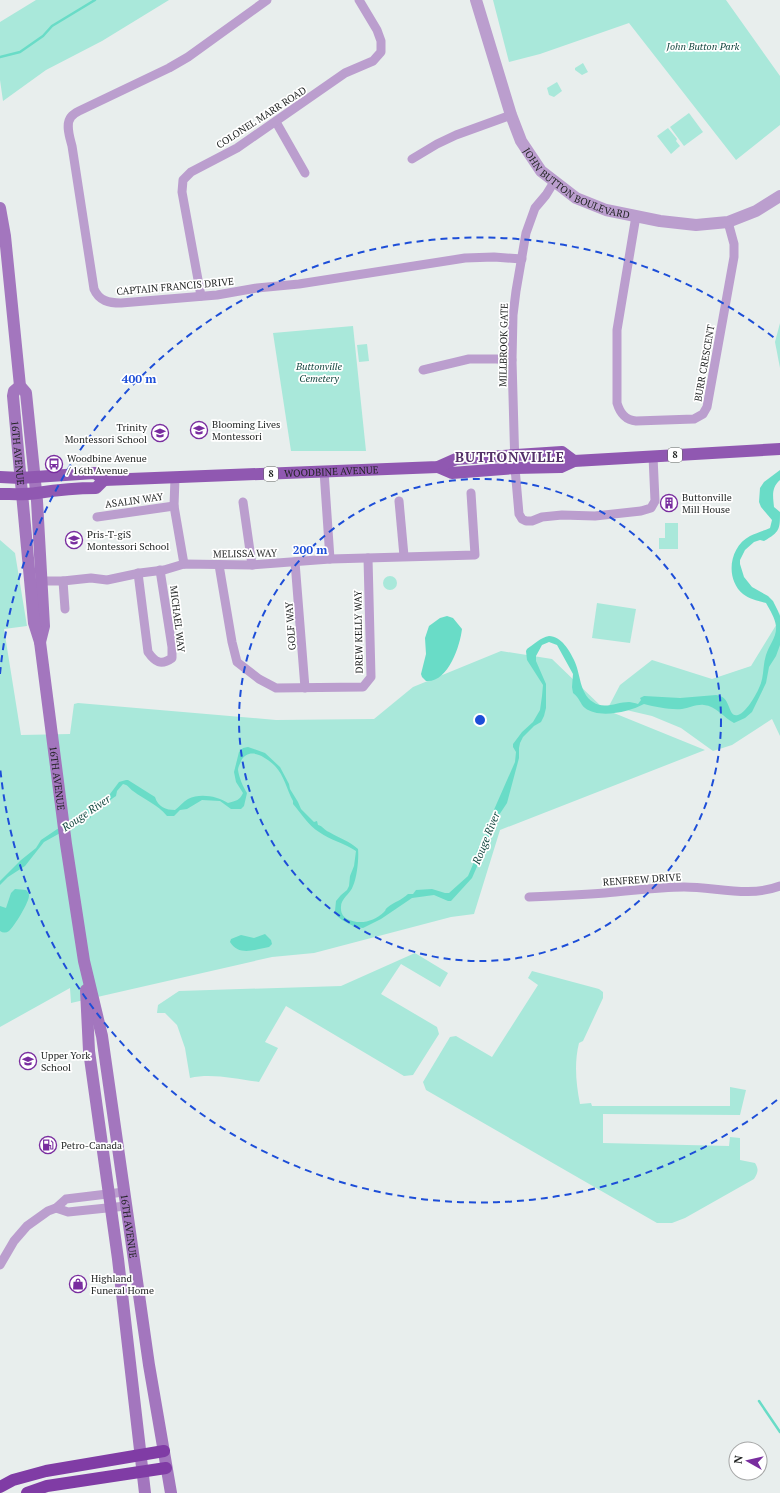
<svg xmlns="http://www.w3.org/2000/svg" width="780" height="1493" font-family="'PT Serif',serif">
	<style>
		.green { fill: #a9e8da }
		.water { fill: #69dcc7 }
		.lines { fill: none; stroke-linecap: round; stroke-linejoin: round }
		.stream { stroke: #69dcc7; stroke-width: 2.5 }
		.minor { stroke: #bb9ece; stroke-width: 9 }
		.tertiary { stroke: #bb9ece; stroke-width: 12 }
		.secondary { stroke: #a376be; stroke-width: 12 }
		.primary { stroke: #9058b1; stroke-width: 12 }
		.motorway { stroke: #803ca5; stroke-width: 12 }
		.ring { fill: none; stroke: #1d4ed8; stroke-width: 2; stroke-dasharray: 7 5 }
		.labels { text-anchor: middle; stroke-width: 3.5; stroke-linejoin: round; paint-order: stroke }
		.shield { fill: #fff; stroke: #626463; stroke-width: 1 }
		.shield-label { font-size: 9px; font-weight: bold; fill: #1e2120 }
		.park-label { font-size: 10px; font-style: italic; fill: #14473f; stroke: #fff }
		.street-label { font-size: 10px; fill: #1e2120; stroke: #fff }
		.poi-label { font-size: 10px; fill: #1e2120; stroke: #fff; text-anchor: start }
		.water-label { font-size: 11px; font-style: italic; fill: #154840; stroke: #fff }
		.district-label { font-size: 14px; font-weight: bold; letter-spacing: 1px; fill: #543069; stroke: #fff }
		.centre { fill: #1d4ed8; stroke: #fff; stroke-width: 2 }
		.ring-label { font-size: 12px; text-anchor: middle; font-weight: bold; fill: #1d4ed8; stroke: #fff; stroke-width: 3.5; stroke-linejoin: round; paint-order: stroke }
	</style>
	<rect width="100%" height="100%" fill="#e8eeed"/>
	<!-- green -->
	<g class="green">
		<path d="M36,0H169L102,41L46,70L3,101L0,80V22Z"/>
		<path d="M493,0H726L780,76V125L736,160L629,23L540,54L509,62Z"/>
		<path d="M583,63L588,72L582,75L575,70V68Z"/>
		<path d="M557,82L562,91L554,97L549,95L547,88Z"/>
		<path d="M689,113L703,132L684,146L670,127Z"/>
		<path d="M668,128L677,139L676,141L680,146L671,154L657,136Z"/>
		<path d="M780,323V368L775,342Z"/>
		<path d="M353,326L366,451H291L273,333Z"/>
		<path d="M367,344L369,361L359,362L357,345Z"/>
		<path d="M665,523H678V549H659V538H665Z"/>
		<path d="M0,540L15,553L27,626L4,629L21,735L70,734L74,704L78,703L276,720L374,719L413,687L501,651L552,659L604,709L705,750L500,830L474,914L451,917L314,953L272,957L71,1003L70,988L0,1027Z"/>
		<circle cx="390" cy="583" r="7"/>
		<path d="M597,603L636,609L630,643L592,638Z"/>
		<path d="M780,612V736L772,719L732,745L713,751L681,728L652,716L609,706L620,685L652,660L712,679L751,666L778,622Z"/>
		<path d="M415,953L448,973L440,987L401,964L381,994L437,1027L439,1034L413,1075L404,1076L286,1006L265,1042L278,1048L259,1082C236,1079 212,1073 190,1078L185,1048L177,1025L165,1013H157L158,1005L179,991L341,986Z"/>
		<path d="M532,971L599,989L603,992V998L583,1041L579,1043C574,1063 576,1084 580,1104L591,1103L592,1106H730V1087L746,1090L740,1115L603,1114V1143L729,1146L730,1137L740,1138V1160L755,1163C759,1169 758,1173 754,1179L685,1218L672,1223H657L426,1090L423,1082L450,1037L456,1036L492,1057L538,985L528,978Z"/>
	</g>
	<!-- water -->
	<g class="water">
		<path d="M780,470V480C771,488 773,496 774,507L780,512C780,529 780,532 764,541L760,540L754,542L745,550L740,560V564L744,577L752,587L768,596L773,601L778,611L780,616V645L776,656L769,667L766,683L752,712L745,718L734,723C724,718 716,706 704,705C697,704 689,708 682,709C670,710 656,707 644,704C629,712 599,719 585,708C580,704 580,698 573,693L572,687L573,674L557,645L549,642L542,645L536,656V661L546,684V708L544,716L541,722L534,726L523,737L520,743L519,748V758L507,803L497,818L491,836L483,849L479,862L472,878L451,901H448L434,895L412,898L381,919L363,928L355,927L342,920L337,916L335,911L336,901L341,895L347,890L349,886L350,876L354,866L356,851C344,843 330,840 319,832C308,825 301,813 293,804V801C287,790 284,775 275,766C266,757 249,746 241,761C240,764 238,767 238,770C239,777 243,787 247,793L244,806L241,809H231L220,801L202,800L187,809L180,810L174,816H167C157,804 145,800 133,791C129,788 128,785 123,784L117,791L116,796L93,812L90,819V815L88,814L82,821L44,842L25,866L8,877L0,885V881L21,860L36,848L41,840L87,809L107,798L119,782L126,780H128L155,797C158,807 166,810 175,810C179,807 183,802 188,799C200,793 217,796 228,803C236,801 240,800 243,793L236,782L234,772L239,752L243,748L248,747L265,753L280,767L289,784L290,789L298,802L301,809L314,822L317,821L318,825C323,826 324,830 329,832C340,839 348,840 358,849C359,858 357,877 353,886C350,895 340,898 341,909C341,914 344,917 347,919C359,925 374,922 384,912C387,909 384,910 388,907C394,902 402,900 408,894H413L416,890L432,889L445,893H449L468,876L474,862L477,850L485,838L493,812L515,762L516,752L513,747V744L522,732L533,722L540,710L542,696L543,685L527,660L526,651L527,649C533,645 541,637 549,636C561,636 570,651 574,660C581,674 579,693 593,702C604,710 617,702 629,702C631,702 635,703 638,704L641,700L640,698L644,696L680,698L716,695C732,696 727,718 738,715C747,712 758,692 761,683C764,674 763,664 766,655C769,645 777,637 776,626C775,618 770,610 766,603C759,601 749,599 743,594C725,579 729,547 750,536C756,533 763,531 770,528L772,520L761,507L759,502L760,488L764,482Z"/>
		<path d="M447,616L453,618L462,629C460,646 448,683 426,681L422,677L421,674L426,654L425,638L429,626L440,618Z"/>
		<path d="M15,889L26,890C28,892 29,893 29,895C30,901 14,927 9,931C6,933 3,933 0,931V906L6,908L11,893Z"/>
		<path d="M265,934L271,940L272,944L269,947C256,949 239,957 230,942L231,939L241,935L254,938Z"/>
	</g>
	<g class="lines">
		<!-- stream -->
		<g class="stream">
			<path d="M0,57L20,52L43,36L52,26L95,0"/>
			<path d="M759,1401L780,1432"/>
		</g>
		<!-- minor -->
		<g class="minor">
			<path d="M267,0L188,57L169,68L79,111C77,112 73,114 71,117C65,124 70,138 72,146L94,289C99,301 109,303 121,303L217,295L257,288L299,284L465,258L494,257L522,259"/>
			<path d="M276,122L305,173"/>
			<path d="M412,159L437,144L456,135L511,115"/>
			<path d="M554,182L546,195L535,208L526,233L516,291L513,315L512,360L515,468L519,514L522,519L526,521H532L542,517L562,515L595,516L641,511L651,508L655,501L653,456"/>
			<path d="M636,216L617,330V403C620,413 625,420 636,421L694,419L703,414L707,407L734,257V244L728,222"/>
			<path d="M201,296L182,192L183,180L191,172L237,148L345,73L373,61L381,52V41L377,30L359,0"/>
			<path d="M423,370L469,359H496L512,360"/>
			<path d="M324,471L330,559"/>
			<path d="M175,478L174,506L184,564"/>
			<path d="M399,501L404,556"/>
			<path d="M243,502L252,565"/>
			<path d="M97,517L174,506"/>
			<path d="M295,562L305,688"/>
			<path d="M219,565L232,642L237,662L259,679L276,688L363,687L371,677L368,558"/>
			<path d="M138,573L148,652C155,662 161,666 172,658V647L160,570"/>
			<path d="M41,581H63L91,578L107,580L140,573L164,570L184,564L252,565L330,559L475,555L471,493"/>
			<path d="M63,581L65,609"/>
			<path d="M529,897C554,896 579,895 605,893C631,891 657,887 684,887C716,887 749,898 780,886"/>
			<path d="M56,1208L68,1212L126,1206"/>
			<path d="M0,1265L14,1241L27,1226L48,1211L56,1208L66,1199L124,1192"/>
		</g>
		<!-- tertiary -->
		<path class="tertiary" id="s1" d="M476,0L511,115L521,141L541,171L576,198L606,210L660,221L696,225L728,222L756,211L780,196"/>
		<!-- secondary -->
		<g class="secondary">
			<path d="M0,208L5,236L20,386L26,393L37,501L44,626L40,642"/>
			<path id="s2" d="M20,386L14,391L13,396L34,623L40,642L66,844L84,961L102,1036L149,1365L171,1493"/>
			<path d="M86,990L89,1051L118,1259L145,1493"/>
		</g>
		<!-- primary -->
		<g class="primary">
			<path d="M438,467L452,473L515,468L561,467L574,461L780,449"/>
			<path id="s3" d="M0,477L20,478L95,473L104,480L438,467L456,459L562,452L574,461"/>
			<path d="M0,494C12,494 25,495 37,493C57,490 76,488 96,488L104,480"/>
		</g>
		<!-- motorway -->
		<g class="motorway">
			<path d="M0,1487L13,1480L46,1471L164,1451"/>
			<path d="M27,1493L47,1486L166,1468"/>
		</g>
	</g>
	<!-- distance rings -->
	<g class="ring">
		<circle cx="480" cy="720" r="241"/>
		<path d="M777 1100A482 482 0 0 1 0 766M0 674A482 482 0 0 1 777 340"/>
	</g>
	<!-- icons -->
	<defs>
		<g id="school-ring" transform="scale(0.9)"><circle r="9.5" fill="#fff" stroke="#792d9f" stroke-width="1.5"/><path d="M0-5L7-2L0 1L-7-2ZM-4 1L0 2.5L4 1V4Q0 6-4 4Z" fill="#792d9f"/></g>
		<g id="bus-ring" transform="scale(0.9)"><circle r="9.5" fill="#fff" stroke="#792d9f" stroke-width="1.5"/><path d="M-5-6H5V4H4V6H2V4H-2V6H-4V4H-5ZM-3.5-4V0h7V-4ZM-3.5 1.2v1.5H-2V1.2ZM2 1.2v1.5H3.5V1.2Z" fill="#792d9f"/></g>
		<g id="building-ring" transform="scale(0.9)"><circle r="9.5" fill="#fff" stroke="#792d9f" stroke-width="1.5"/><path d="M-4-6H4V6H1V3H-1V6H-4ZM-2.5-4.3h1.7v1.8h-1.7ZM.8-4.3h1.7v1.8H.8ZM-2.5-1h1.7V.8h-1.7ZM.8-1h1.7V.8H.8Z" fill="#792d9f"/></g>
		<g id="fuel-ring" transform="scale(0.9)"><circle r="9.5" fill="#fff" stroke="#792d9f" stroke-width="1.5"/><path d="M-5.5-6h7V0h2V4h1.3V-2.5L3-4.5l.8-.8L6-3V5H2.5V1h-1V6h-7ZM-4.2-4.7v3.2H.2V-4.7Z" fill="#792d9f"/></g>
		<g id="shop-ring" transform="scale(0.9)"><circle r="9.5" fill="#fff" stroke="#792d9f" stroke-width="1.5"/><path d="M-5-2.5h2.3a2.7 3.5 0 0 1 5.4 0H5L5.5 6h-11ZM-1.5-2.5h3a1.5 2.3 0 0 0-3 0Z" fill="#792d9f"/></g>
	</defs>
	<g fill-rule="evenodd">
		<use href="#school-ring" x="199" y="430"/>
		<use href="#school-ring" x="160" y="433"/>
		<use href="#bus-ring" x="54" y="464"/>
		<use href="#building-ring" x="669" y="503"/>
		<use href="#school-ring" x="74" y="540"/>
		<use href="#school-ring" x="28" y="1061"/>
		<use href="#fuel-ring" x="48" y="1145"/>
		<use href="#shop-ring" x="78" y="1284"/>
	</g>
	<g class="labels">
		<!-- shield labels -->
		<g class="shield">
			<rect x="668" y="448" width="14" height="14" rx="3"/>
			<rect x="264" y="467" width="14" height="14" rx="3"/>
		</g>
		<g class="shield-label">
			<text x="675" y="458">8</text>
			<text x="271" y="477">8</text>
		</g>
		<!-- park labels -->
		<g class="park-label">
			<text x="703" y="50">John Button Park</text>
			<text x="319" y="370">Buttonville<tspan x="319" dy="12">Cemetery</tspan></text>
		</g>
		<!-- street labels -->
		<g class="street-label">
			<text transform="translate(261 117) rotate(-33)" y="4">COLONEL MARR ROAD</text>
			<text dy="4" stroke="none"><textPath href="#s1" startOffset="221">JOHN BUTTON BOULEVARD</textPath></text>
			<text transform="translate(175 286) rotate(-5)" y="4">CAPTAIN FRANCIS DRIVE</text>
			<text transform="translate(503 345) rotate(-89)" y="4">MILLBROOK GATE</text>
			<text transform="translate(704 363) rotate(-80)" y="4">BURR CRESCENT</text>
			<text dy="4" stroke="none"><textPath href="#s2" startOffset="70">16TH AVENUE</textPath></text>
			<text dy="4" stroke="none"><textPath href="#s3" startOffset="334">WOODBINE AVENUE</textPath></text>
			<text transform="translate(134 500) rotate(-8)" y="4">ASALIN WAY</text>
			<text transform="translate(245 553) rotate(-1)" y="4">MELISSA WAY</text>
			<text transform="translate(178 619) rotate(83)" y="4">MICHAEL WAY</text>
			<text transform="translate(290 626) rotate(-94)" y="4">GOLF WAY</text>
			<text transform="translate(358 632) rotate(-91)" y="4">DREW KELLY WAY</text>
			<text dy="4" stroke="none"><textPath href="#s2" startOffset="398">16TH AVENUE</textPath></text>
			<text transform="translate(642 879) rotate(-4)" y="4">RENFREW DRIVE</text>
			<text dy="4" stroke="none"><textPath href="#s2" startOffset="852">16TH AVENUE</textPath></text>
		</g>
		<!-- poi labels -->
		<g class="poi-label">
			<text x="212" y="428">Blooming Lives<tspan x="212" dy="12">Montessori</tspan></text>
			<text x="147" y="431" text-anchor="end">Trinity<tspan x="147" dy="12">Montessori School</tspan></text>
			<text x="67" y="462">Woodbine Avenue<tspan x="67" dy="12">/ 16th Avenue</tspan></text>
			<text x="682" y="501">Buttonville<tspan x="682" dy="12">Mill House</tspan></text>
			<text x="87" y="538">Pris-T-giS<tspan x="87" dy="12">Montessori School</tspan></text>
			<text x="41" y="1059">Upper York<tspan x="41" dy="12">School</tspan></text>
			<text x="61" y="1149">Petro-Canada</text>
			<text x="91" y="1282">Highland<tspan x="91" dy="12">Funeral Home</tspan></text>
		</g>
		<!-- water labels -->
		<g class="water-label">
			<text transform="translate(86 813) rotate(-34)" y="4">Rouge River</text>
			<text transform="translate(486 838) rotate(-68)" y="4">Rouge River</text>
		</g>
		<!-- district labels -->
		<g class="district-label">
			<text x="510" y="462">BUTTONVILLE</text>
		</g>
	</g>
	<circle cx="480" cy="720" r="6" class="centre"/>
	<g class="ring-label">
		<text x="139" y="383">400 m</text>
		<text x="310" y="554">200 m</text>
	</g>
	<!-- north arrow -->
	<g transform="translate(748 1461) rotate(278)"><circle r="19" fill="#ffffff" stroke="#a5a6a6"/>
	<path d="M0-3L7 15L0 10L-7 15Z" fill="#792d9f"/>
	<text y="-6" font-size="11" font-weight="bold" text-anchor="middle" fill="#1e2120">N</text>
	</g>
</svg>
